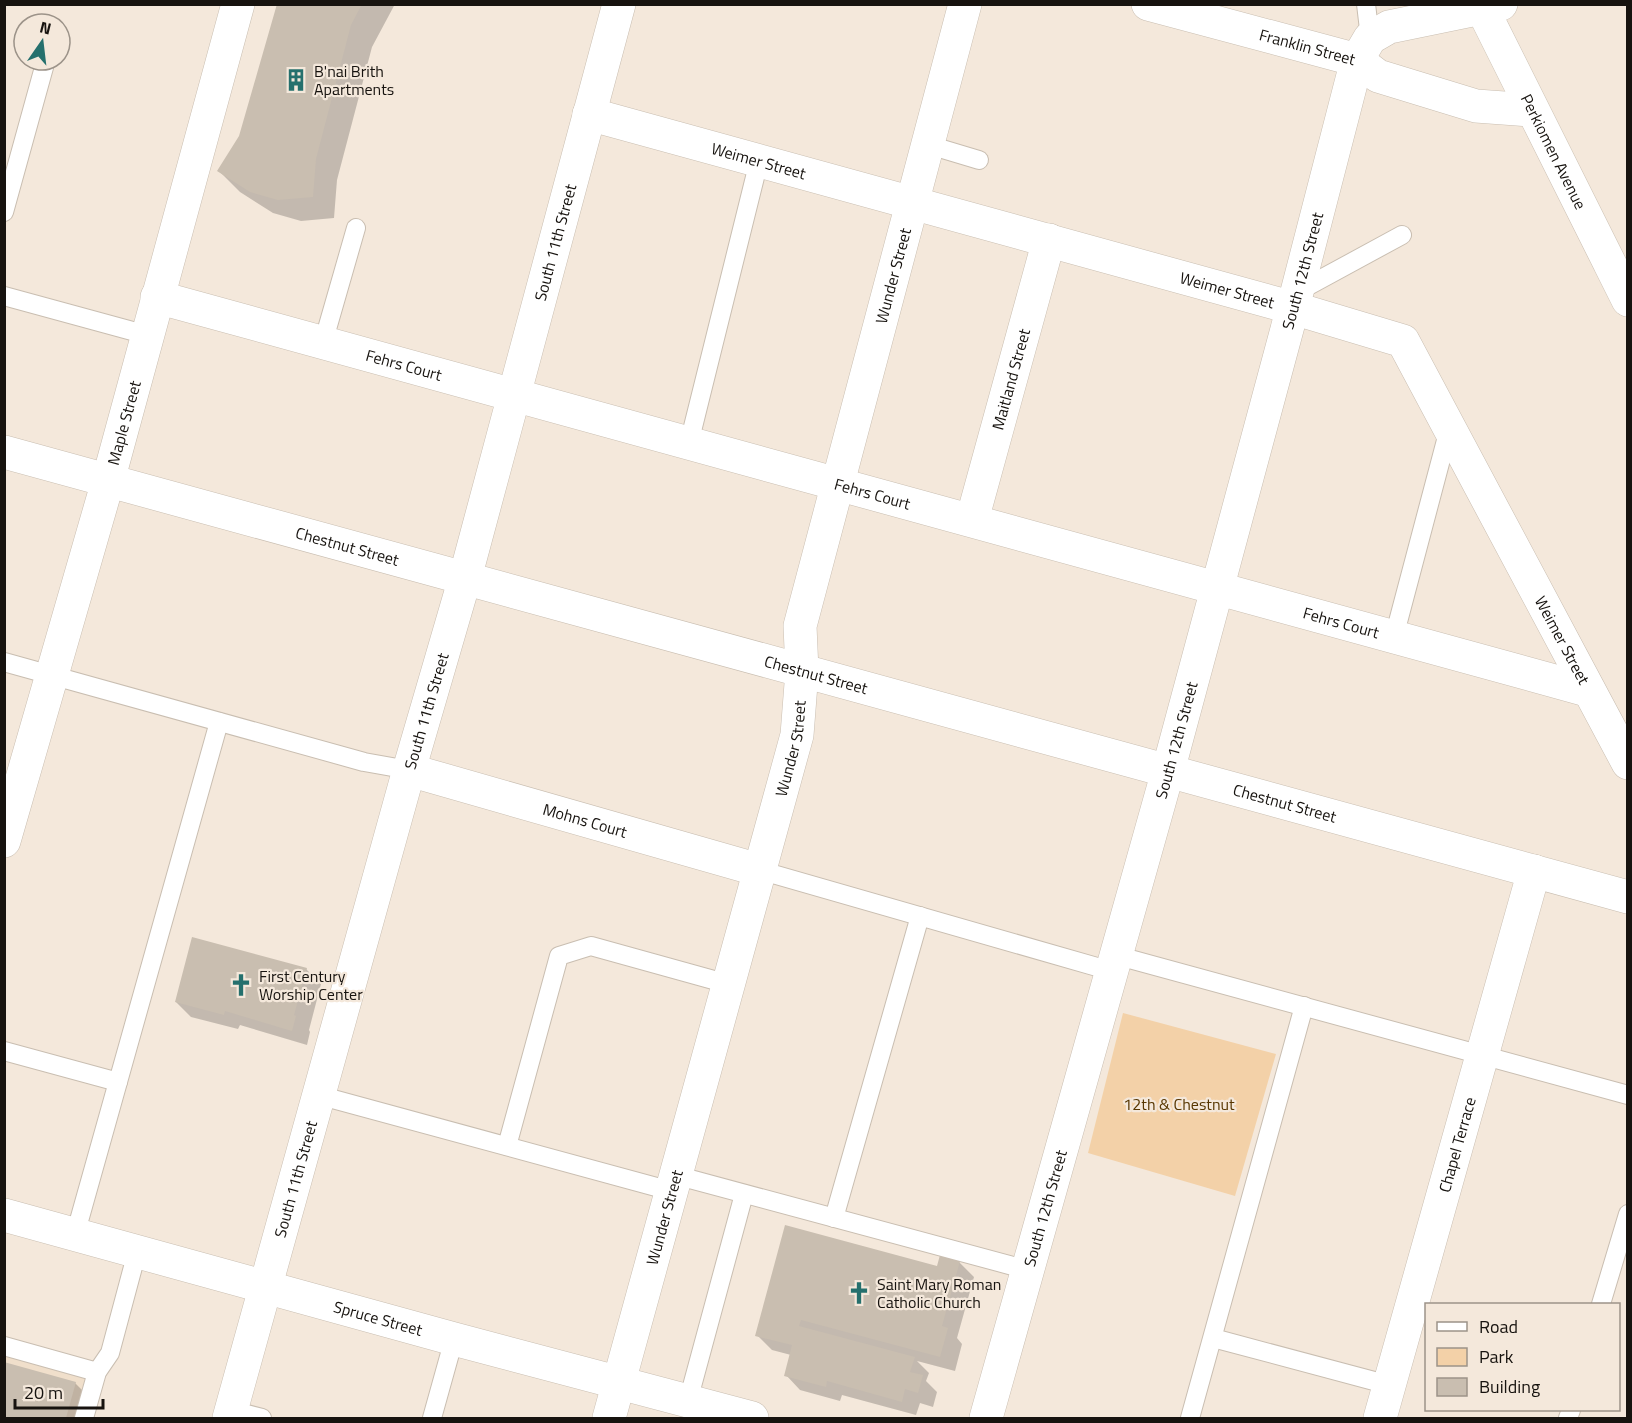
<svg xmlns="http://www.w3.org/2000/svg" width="1632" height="1423" font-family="'Titillium Web',sans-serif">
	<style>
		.built { fill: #f0dfcb }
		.green { fill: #f3d1a8 }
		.shadow { fill: #0003 }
		.building { fill: #c9beb0 }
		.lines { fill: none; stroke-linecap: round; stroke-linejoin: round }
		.lane-casing { stroke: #c9beb1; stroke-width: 20 }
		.street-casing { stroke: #c9beb1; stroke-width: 34 }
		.secondary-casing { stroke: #c9beb1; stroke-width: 34 }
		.primary-casing { stroke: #c9beb1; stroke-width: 34 }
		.lane { stroke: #fff; stroke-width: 18 }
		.street { stroke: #fff; stroke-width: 33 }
		.secondary { stroke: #fff; stroke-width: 33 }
		.primary { stroke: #fff; stroke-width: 33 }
		.labels { text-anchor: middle; stroke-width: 4.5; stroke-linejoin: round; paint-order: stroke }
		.street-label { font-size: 16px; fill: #17130f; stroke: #f4e8db }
		.poi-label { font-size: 16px; fill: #17130f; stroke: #f4e8db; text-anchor: start }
		.park-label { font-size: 16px; fill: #573600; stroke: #f4e8db }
	</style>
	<rect width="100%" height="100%" fill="#f4e8db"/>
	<!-- built -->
	<path class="built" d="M4,1355L88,1377L77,1418H5Z"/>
	<!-- green -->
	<path class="green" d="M1123,1013L1276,1054L1235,1196L1088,1153Z"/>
	<!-- shadow -->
	<g class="shadow">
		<path d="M278,4H395L372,47L337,180L334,218L301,221L273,213L240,192L219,171L241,136Z"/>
		<path d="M306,969L321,984L309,1030L310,1032L307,1045L240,1025L238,1029L191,1017L176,1002Z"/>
		<path d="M959,1262L974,1277L957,1338L962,1344L955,1371L917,1361L929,1373L926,1381L937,1392L933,1407L920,1403L916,1415L842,1395L840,1401L800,1390L786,1375L791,1355L772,1350L757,1335L938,1268Z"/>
		<path d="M4,1364L75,1383L82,1390L75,1418H4Z"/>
	</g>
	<!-- building -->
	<g class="building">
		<path d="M277,4H362L351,25L316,159L313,197L278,200L250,192L217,171L239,136Z"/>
		<path d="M192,937L307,968L294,1015L296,1016L292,1031L225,1011L224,1015L175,1002Z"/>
		<path d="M785,1225L937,1266L940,1255L960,1261L942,1326L948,1328L940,1357L801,1320L799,1326L915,1357L910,1372L923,1375L918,1393L905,1389L902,1402L827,1381L826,1387L784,1376L792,1345L755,1336Z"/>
		<path d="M4,1362L76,1382L66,1418H4Z"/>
	</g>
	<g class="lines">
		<!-- lane casing -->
		<g class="lane-casing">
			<g id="lane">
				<path d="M1366,4L1370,38"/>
				<path d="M929,145L979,160"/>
				<path d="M4,212L46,60"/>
				<path d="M1297,292L1402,235"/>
				<path d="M4,296L147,335"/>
				<path d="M323,343L356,228"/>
				<path d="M689,443L759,161"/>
				<path d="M1394,637L1449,429"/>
				<path d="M4,662L364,762L409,770"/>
				<path d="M759,870L1111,971"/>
				<path d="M1115,955L1628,1095"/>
				<path d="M4,1051L118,1082"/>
				<path d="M318,1095L671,1191"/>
				<path d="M507,1146L559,956L591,946L728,984"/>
				<path d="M675,1175L1028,1270"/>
				<path d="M834,1218L920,916"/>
				<path d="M75,1235L219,722"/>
				<path d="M1601,1304L1628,1214"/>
				<path d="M1213,1338L1389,1385"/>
				<path d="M4,1346L97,1372"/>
				<path d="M688,1401L744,1194"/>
				<path d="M231,1410L262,1418"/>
				<path d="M84,1418L97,1372L110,1353L137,1252"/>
				<path d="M432,1418L454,1339"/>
				<path d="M1190,1418L1304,1006"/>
				<path d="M1568,1418L1571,1410"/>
			</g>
		</g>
		<!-- street casing -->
		<g class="street-casing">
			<g id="street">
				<path id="s1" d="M589,114L1293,308L1403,341L1628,763"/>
				<path id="s2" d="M157,297L1587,690"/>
				<path id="s3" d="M972,520L1049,240"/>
				<path id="s4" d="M409,770L759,870"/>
				<path id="s5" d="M4,841L108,481L238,4"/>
				<path id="s6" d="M4,1215L454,1339L752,1418"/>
				<path id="s7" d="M609,1418L797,735L802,671L800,626L965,4"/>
				<path id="s8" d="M986,1418L1168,771L1297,292L1357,60L1370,38L1389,27L1501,4"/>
				<path id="s9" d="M1380,1418L1534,871"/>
			</g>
		</g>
		<!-- secondary casing -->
		<g class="secondary-casing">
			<g id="secondary">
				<path id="s10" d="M4,452L1628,897"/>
				<path id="s11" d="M229,1418L409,770L465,578L619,4"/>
			</g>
		</g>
		<!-- primary casing -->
		<g class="primary-casing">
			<g id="primary">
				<path id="s12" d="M1148,4L1357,60L1378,76L1476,106L1531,110"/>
				<path id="s13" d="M1480,4L1628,300"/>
			</g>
		</g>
		<!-- lane -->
		<use href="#lane" class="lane"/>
		<!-- street -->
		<use href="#street" class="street"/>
		<!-- secondary -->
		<use href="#secondary" class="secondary"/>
		<!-- primary -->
		<use href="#primary" class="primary"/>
	</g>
	<!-- icons -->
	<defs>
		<g id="building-bare" transform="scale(1.8)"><path d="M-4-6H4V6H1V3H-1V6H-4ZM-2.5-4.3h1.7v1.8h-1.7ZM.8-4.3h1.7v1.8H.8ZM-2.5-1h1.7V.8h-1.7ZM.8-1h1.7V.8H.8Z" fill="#25706d" stroke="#f4e8db" stroke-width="2.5" paint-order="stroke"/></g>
		<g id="church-bare" transform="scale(1.8)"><path d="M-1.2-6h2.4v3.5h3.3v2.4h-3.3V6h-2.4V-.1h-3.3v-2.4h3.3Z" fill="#25706d" stroke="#f4e8db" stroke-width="2.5" paint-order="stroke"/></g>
	</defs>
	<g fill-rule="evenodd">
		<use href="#building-bare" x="296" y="80"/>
		<use href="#church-bare" x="241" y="985"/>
		<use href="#church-bare" x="859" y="1293"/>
	</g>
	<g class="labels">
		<!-- street labels -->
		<g class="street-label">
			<text dy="6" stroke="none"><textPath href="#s12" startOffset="165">Franklin Street</textPath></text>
			<text dy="6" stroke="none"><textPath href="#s13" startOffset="165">Perkiomen Avenue</textPath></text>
			<text dy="6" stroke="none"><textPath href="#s1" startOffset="176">Weimer Street</textPath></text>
			<text dy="6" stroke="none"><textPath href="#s11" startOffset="1220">South 11th Street</textPath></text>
			<text dy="6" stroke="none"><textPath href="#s8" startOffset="1190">South 12th Street</textPath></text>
			<text dy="6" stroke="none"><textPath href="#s7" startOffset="1180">Wunder Street</textPath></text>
			<text dy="6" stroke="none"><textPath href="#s1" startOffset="662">Weimer Street</textPath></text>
			<text dy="6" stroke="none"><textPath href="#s2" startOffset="256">Fehrs Court</textPath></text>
			<text dy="6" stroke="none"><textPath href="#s3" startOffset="146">Maitland Street</textPath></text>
			<text dy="6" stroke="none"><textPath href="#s5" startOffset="435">Maple Street</textPath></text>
			<text dy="6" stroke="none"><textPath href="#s2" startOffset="742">Fehrs Court</textPath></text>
			<text dy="6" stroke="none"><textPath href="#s10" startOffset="356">Chestnut Street</textPath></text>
			<text dy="6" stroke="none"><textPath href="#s2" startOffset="1228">Fehrs Court</textPath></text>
			<text dy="6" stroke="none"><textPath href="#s1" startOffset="1184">Weimer Street</textPath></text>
			<text dy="6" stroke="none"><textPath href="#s10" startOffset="842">Chestnut Street</textPath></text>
			<text dy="6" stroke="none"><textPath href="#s11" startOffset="734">South 11th Street</textPath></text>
			<text dy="6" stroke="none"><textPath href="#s8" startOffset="704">South 12th Street</textPath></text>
			<text dy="6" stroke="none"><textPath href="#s7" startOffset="694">Wunder Street</textPath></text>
			<text dy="6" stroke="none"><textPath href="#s10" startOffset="1328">Chestnut Street</textPath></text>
			<text dy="6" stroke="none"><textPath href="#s4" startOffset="183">Mohns Court</textPath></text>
			<text dy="6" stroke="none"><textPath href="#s9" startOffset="284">Chapel Terrace</textPath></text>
			<text dy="6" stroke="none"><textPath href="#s11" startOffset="248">South 11th Street</textPath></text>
			<text dy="6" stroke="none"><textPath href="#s8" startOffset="218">South 12th Street</textPath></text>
			<text dy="6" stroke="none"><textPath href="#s7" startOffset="208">Wunder Street</textPath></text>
			<text dy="6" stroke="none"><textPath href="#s6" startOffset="388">Spruce Street</textPath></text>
		</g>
		<!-- poi labels -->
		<g class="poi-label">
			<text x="314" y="77">B'nai Brith<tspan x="314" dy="18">Apartments</tspan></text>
			<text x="259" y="982">First Century<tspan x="259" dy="18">Worship Center</tspan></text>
			<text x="877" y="1290">Saint Mary Roman<tspan x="877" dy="18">Catholic Church</tspan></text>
		</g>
		<!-- park labels -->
		<g class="park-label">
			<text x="1179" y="1110">12th &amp; Chestnut</text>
		</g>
	</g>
	<!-- border -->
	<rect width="1632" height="1423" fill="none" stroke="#17130f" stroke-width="12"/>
	<!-- legend -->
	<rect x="1425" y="1303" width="195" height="108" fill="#f4e8db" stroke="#9c9389" stroke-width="1.5"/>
	<rect x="1437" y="1322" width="30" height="9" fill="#ffffff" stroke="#9c9389" stroke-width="1.5"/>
	<text x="1479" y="1333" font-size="18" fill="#17130f">Road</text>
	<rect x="1437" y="1348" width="30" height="18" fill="#f3d1a8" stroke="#9c9389" stroke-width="1.5"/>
	<text x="1479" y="1363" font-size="18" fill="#17130f">Park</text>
	<rect x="1437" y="1378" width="30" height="18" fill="#c9beb0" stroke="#9c9389" stroke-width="1.5"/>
	<text x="1479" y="1393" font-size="18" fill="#17130f">Building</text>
	<!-- north arrow -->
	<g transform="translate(42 42) rotate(14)"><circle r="28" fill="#f4e8db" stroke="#9c9389" stroke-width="1.5"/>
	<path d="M0-4.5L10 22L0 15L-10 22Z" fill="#25706d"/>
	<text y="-9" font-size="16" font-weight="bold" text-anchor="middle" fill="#17130f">N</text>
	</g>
	<!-- scale -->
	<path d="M15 1399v9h88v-9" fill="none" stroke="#17130f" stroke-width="3"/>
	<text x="24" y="1399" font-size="18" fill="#17130f" stroke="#f4e8db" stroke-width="4.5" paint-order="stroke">20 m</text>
</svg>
